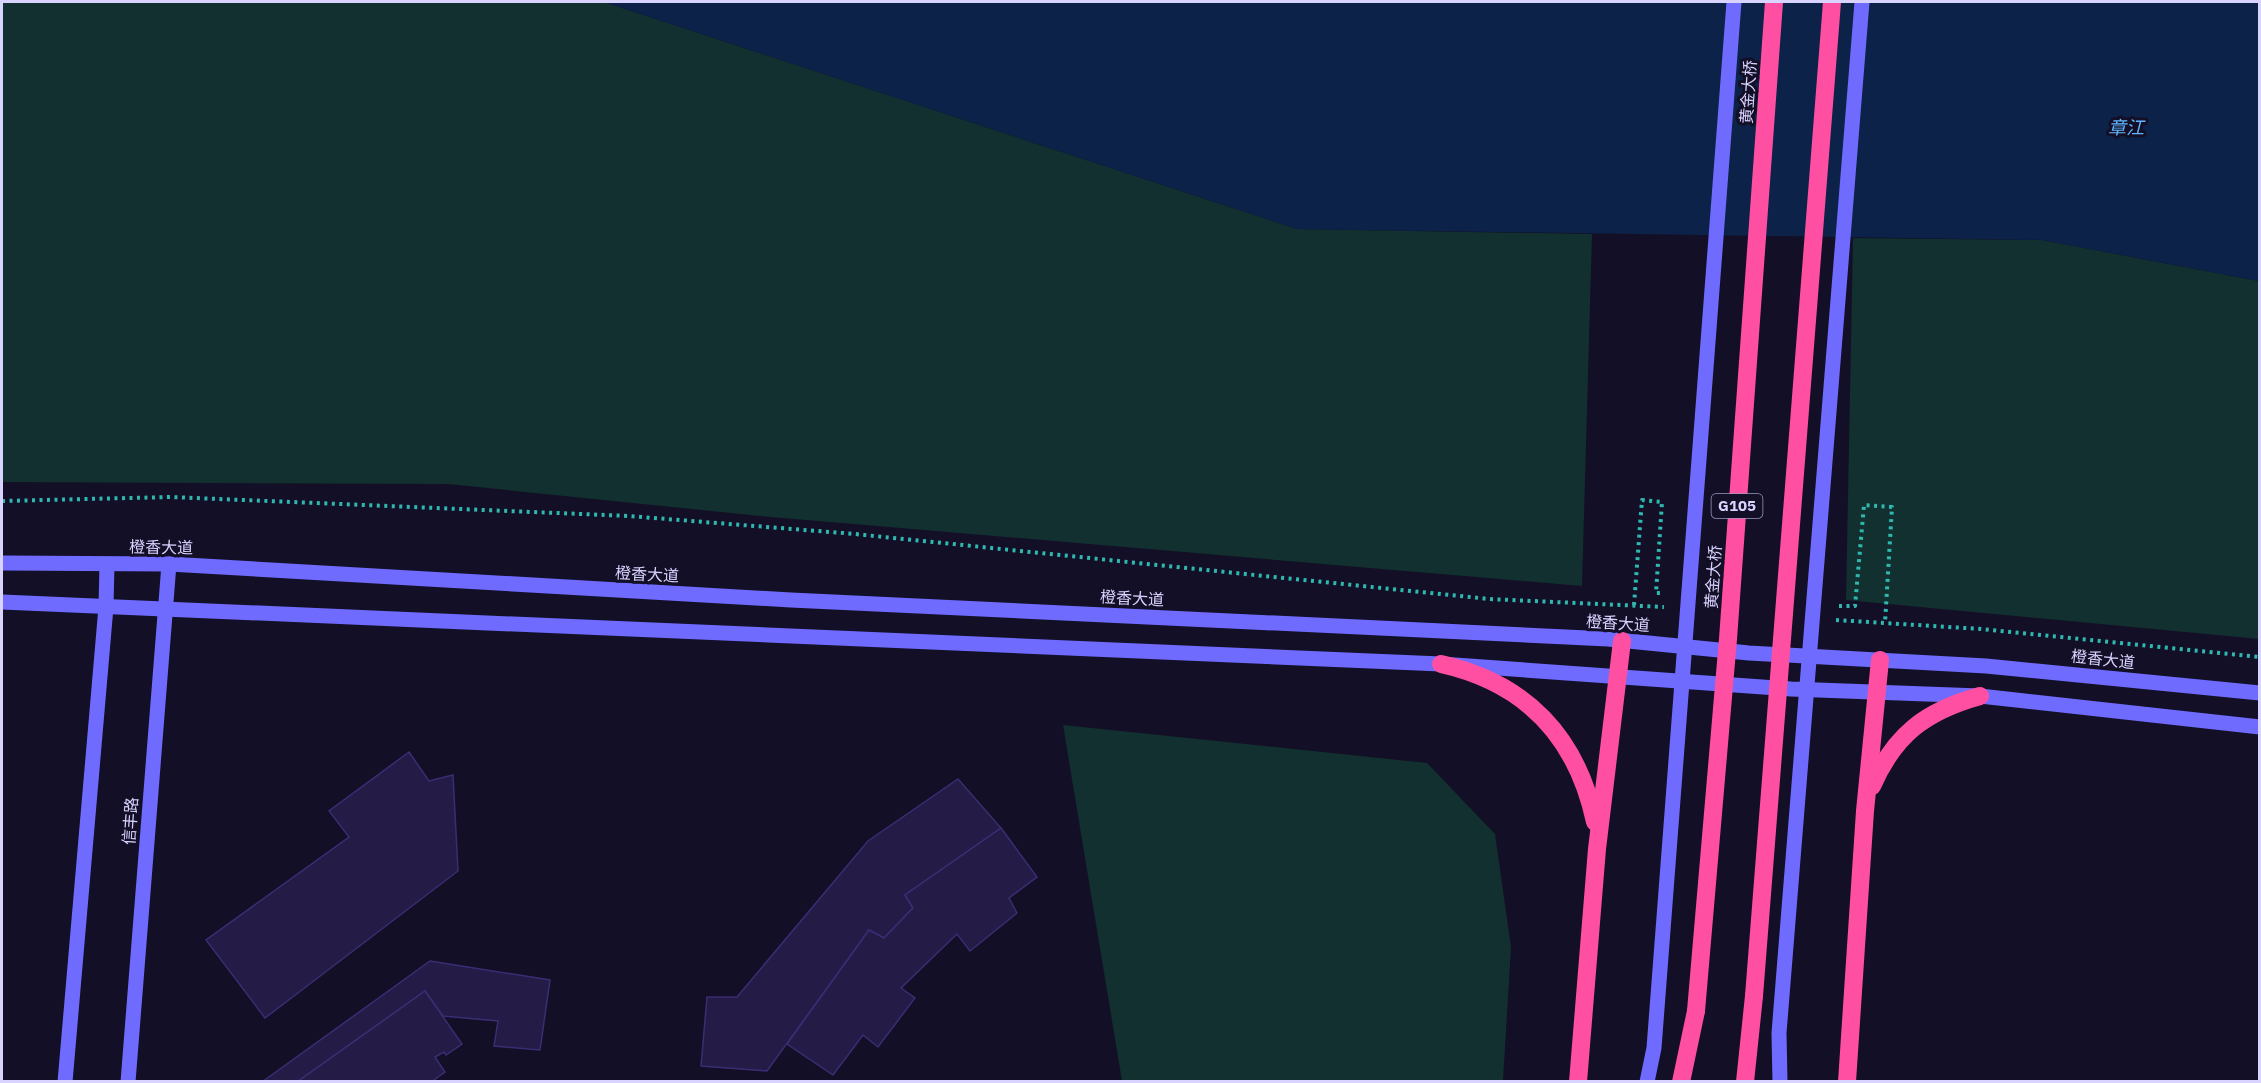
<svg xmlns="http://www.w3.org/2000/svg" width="2261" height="1083" font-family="'IBM Plex Sans','Noto Sans SC',sans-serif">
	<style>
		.green { fill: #12302f }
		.water { fill: #0c2248 }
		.building { fill: #241b47; stroke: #3b2d73; stroke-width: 1.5 }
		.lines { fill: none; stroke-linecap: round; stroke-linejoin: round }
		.path { stroke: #2fb8b0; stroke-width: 4; stroke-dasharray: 3 4.5; stroke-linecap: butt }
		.secondary { stroke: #6f6bff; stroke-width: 15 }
		.highway { stroke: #ff4fa3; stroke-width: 18 }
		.secondary-bridge { stroke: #6f6bff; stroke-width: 15 }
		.highway-bridge { stroke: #ff4fa3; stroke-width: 18 }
		.labels { text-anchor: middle; stroke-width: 6; stroke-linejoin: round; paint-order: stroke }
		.shield { fill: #130f26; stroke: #9e99be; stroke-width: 1.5 }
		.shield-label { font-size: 15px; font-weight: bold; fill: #d9d4ff }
		.street-label { font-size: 16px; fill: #d9d4ff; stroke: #130f26 }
		.water-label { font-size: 18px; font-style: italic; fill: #62b6ff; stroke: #130f26 }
	</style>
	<rect width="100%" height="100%" fill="#130f26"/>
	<!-- green -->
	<g class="green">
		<path d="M2,2H604L1297,229L1592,234L1582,586L760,516L448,484L2,482Z"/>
		<path d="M1853,238L2042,240L2259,281V639L1846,600Z"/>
		<path d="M1063,725L1427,763L1495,834L1511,947L1503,1081H1122Z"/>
	</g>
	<!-- water -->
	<path class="water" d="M604,2H2259V281L2042,240L1297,229Z"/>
	<!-- building -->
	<g class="building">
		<path d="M409,752L429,781L453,775L458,871L265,1018L206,940L349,837L329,811Z"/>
		<path d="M958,779L1001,828L905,895L913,908L884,938L869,930L767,1071L701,1066L707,997H737L868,841Z"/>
		<path d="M1001,828L1037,877L1009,898L1017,913L970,951L957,934L901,988L915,998L878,1047L863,1035L833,1075L787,1044L869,930L884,938L913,908L905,895Z"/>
		<path d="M430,961L550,980L540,1050L494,1046L498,1021L443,1016L425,991L297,1082H262Z"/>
		<path d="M425,991L462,1044L446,1055L444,1052L435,1057L445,1072L431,1082H297Z"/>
	</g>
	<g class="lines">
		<!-- path -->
		<g class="path">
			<path d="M2,501L171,497L629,516L855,534L1489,599L1664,607"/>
			<path d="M1634,605L1642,500L1662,502L1656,593H1664"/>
			<path d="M1839,606H1855L1864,505L1892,507L1885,623"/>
			<path d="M1836,620L1981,629L2260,657"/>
		</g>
		<!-- secondary -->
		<g class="secondary">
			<path d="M2,563L169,564L791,600L1608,639L1749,653L1986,666L2260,693"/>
			<path d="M2,602L1441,664L1791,689L1980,696L2260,727"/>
			<path d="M65,1082L106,607L107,564"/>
			<path d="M128,1082L169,564"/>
		</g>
		<!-- highway -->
		<g class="highway">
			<path d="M1441,664C1526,683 1577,737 1595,822"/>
			<path d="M1872,786C1895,734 1926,711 1980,696"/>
			<path d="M1578,1082L1597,849L1622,641"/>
			<path d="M1681,1082L1696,1011"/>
			<path d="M1745,1082L1754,996"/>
			<path d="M1847,1082L1865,811L1880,660"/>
		</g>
		<!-- secondary-bridge -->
		<g class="secondary-bridge">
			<path d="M1647,1082L1654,1048L1734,2"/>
			<path d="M1780,1082L1779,1033L1862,2"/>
		</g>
		<!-- highway-bridge -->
		<g class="highway-bridge">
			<path d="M1754,996L1832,2"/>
			<path d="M1696,1011L1728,639L1774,2"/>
		</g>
	</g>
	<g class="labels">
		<!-- shield labels -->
		<rect class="shield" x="1711.5" y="494" width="51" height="24" rx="4.5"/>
		<g class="shield-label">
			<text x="1737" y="511">G105</text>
		</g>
		<!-- street labels -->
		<g class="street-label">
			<text transform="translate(1748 92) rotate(-86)" y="6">黄金大桥</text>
			<text transform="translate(161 547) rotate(1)" y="6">橙香大道</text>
			<text transform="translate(647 574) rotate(3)" y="6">橙香大道</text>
			<text transform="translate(1713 577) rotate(-86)" y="6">黄金大桥</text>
			<text transform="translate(1132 598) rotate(3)" y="6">橙香大道</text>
			<text transform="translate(1618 623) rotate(4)" y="6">橙香大道</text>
			<text transform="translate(2103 659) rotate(6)" y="6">橙香大道</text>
			<text transform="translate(130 821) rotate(-86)" y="6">信丰路</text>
		</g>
		<!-- water labels -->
		<g class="water-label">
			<text x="2126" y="134">章江</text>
		</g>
	</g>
	<!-- border -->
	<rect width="2261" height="1083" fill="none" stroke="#d9d4ff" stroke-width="6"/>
</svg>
